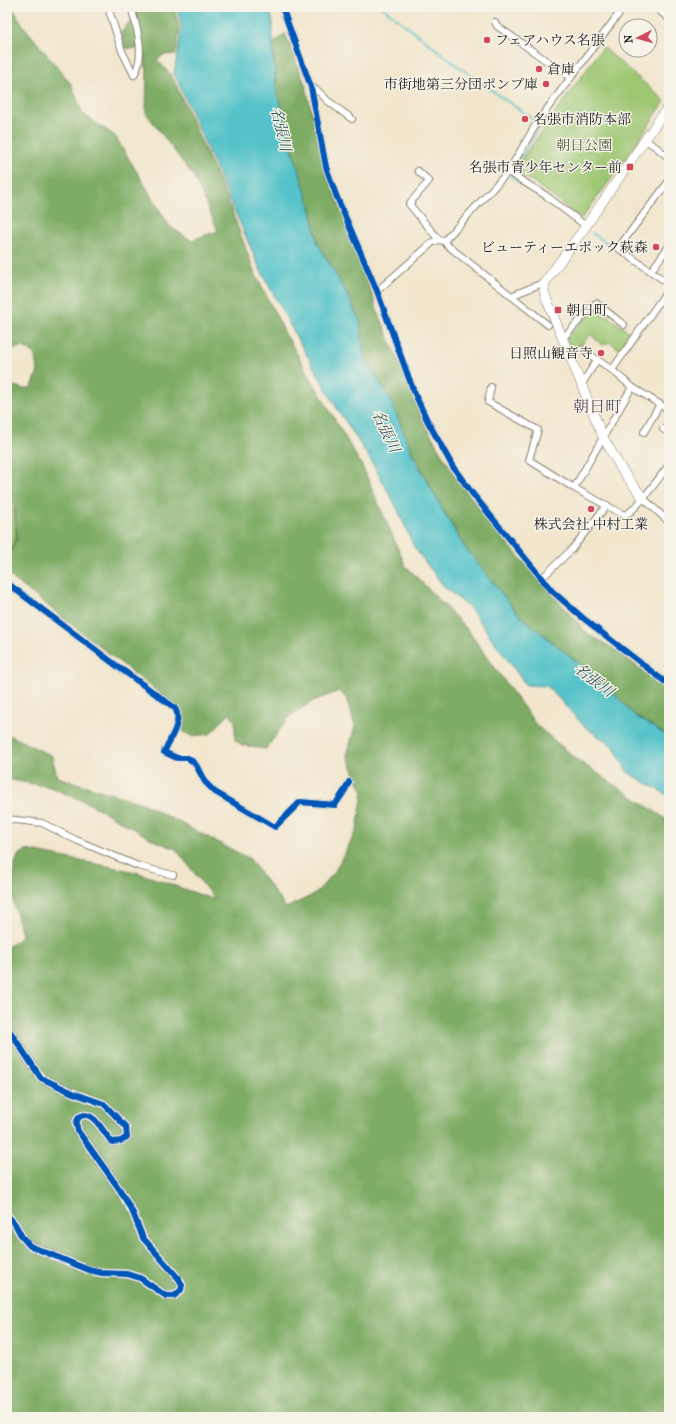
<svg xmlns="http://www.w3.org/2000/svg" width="676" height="1424" font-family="'IM FELL French Canon','Noto Serif JP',serif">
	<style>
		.green { fill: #9ec773; stroke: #5d7248 }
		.forest { fill: #7eac65; stroke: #4d6440 }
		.water { fill: #55c3c9; stroke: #387072 }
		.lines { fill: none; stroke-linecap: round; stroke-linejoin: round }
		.stream { stroke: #55c3c9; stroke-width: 2 }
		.street-casing { stroke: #878174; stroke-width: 8 }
		.secondary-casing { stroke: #878174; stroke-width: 10 }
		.primary-casing { stroke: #878174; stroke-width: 12 }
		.street { stroke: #fff; stroke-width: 6 }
		.secondary { stroke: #fff; stroke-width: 9 }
		.primary { stroke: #fff; stroke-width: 10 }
		.cycleway-casing { stroke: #f7f3e8; stroke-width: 8 }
		.cycleway { stroke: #0057b8; stroke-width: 6 }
		.poi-dot { fill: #d1495b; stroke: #f7f3e8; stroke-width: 1.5 }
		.labels { text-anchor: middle; stroke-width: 3; stroke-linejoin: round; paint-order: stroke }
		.poi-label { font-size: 14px; fill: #1c1c1c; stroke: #f7f3e8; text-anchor: start }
		.park-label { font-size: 14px; fill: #4a583a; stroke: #f7f3e8 }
		.water-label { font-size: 15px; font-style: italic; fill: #305659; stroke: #f7f3e8 }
		.quarter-label { font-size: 16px; fill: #5b4e5b; stroke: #f7f3e8 }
	</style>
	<rect width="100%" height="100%" fill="#f7f3e8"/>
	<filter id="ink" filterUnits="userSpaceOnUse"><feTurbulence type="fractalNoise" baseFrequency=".025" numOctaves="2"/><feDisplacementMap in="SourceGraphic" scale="8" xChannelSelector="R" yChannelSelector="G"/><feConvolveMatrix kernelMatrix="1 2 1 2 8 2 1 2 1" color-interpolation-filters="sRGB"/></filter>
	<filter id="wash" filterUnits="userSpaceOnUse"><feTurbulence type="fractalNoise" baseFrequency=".012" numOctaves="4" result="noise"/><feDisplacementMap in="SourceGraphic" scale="16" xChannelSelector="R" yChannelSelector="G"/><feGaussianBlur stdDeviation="0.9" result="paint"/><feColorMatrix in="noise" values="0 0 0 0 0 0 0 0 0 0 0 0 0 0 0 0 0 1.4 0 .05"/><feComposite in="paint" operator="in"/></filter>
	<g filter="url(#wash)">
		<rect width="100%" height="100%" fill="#f2e6cd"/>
		<!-- green -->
		<g class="green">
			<path d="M603,47L665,101L623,163L581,219L532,181L512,172Z"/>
			<path d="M596,307L634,336L625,349H619L610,342L602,345L590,334L580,347L569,350L566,338Z"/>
			<path d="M7,504L14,508L16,538L7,557Z"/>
		</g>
		<!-- forest -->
		<g class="forest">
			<path d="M7,7H12L25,28L71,84L83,114L115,136L170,227L191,240L218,231L194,177L146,113L147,71L142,49L125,48L121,33L138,9L137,7H173L180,28L175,54L163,55L157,60L172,76L228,201L255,273L286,335L363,468L405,565L467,629L537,726L579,761L669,821V1417H7V947L15,942L22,935L12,896L14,866L18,856L26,850L136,872L215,900L176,849L155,841L92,805L50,787L7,779V734L52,756L57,777L142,803L250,859L286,908L315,894L334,873L357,830L363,792L347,755L355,726L346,698L339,691L313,701L289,717L266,749L242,745L235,740V721L229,713L210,734L191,736L183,731L181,710L7,574V560L17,538L15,506L7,499V384L24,389L32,387L38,371L36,359L33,352L23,347L7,350Z"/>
			<path d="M285,33L306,87L324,167L361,259L376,307L406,379L420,415L437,446L454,474L497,532L587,633L619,652L669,692V737L634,715L608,687L519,615L463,545L412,453L390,399L364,356L360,321L343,287L318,244L310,206L294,155L277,93L273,44Z"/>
		</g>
		<!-- water -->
		<path class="water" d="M176,7H269L273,23V57L277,93L294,155L310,206L318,244L343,287L360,321L364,356L390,399L412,453L444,512L463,545L519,615L608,687L634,715L669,737V796L627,772L614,747L586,728L547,686L526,685L469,607L445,588L414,547L397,508L370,459L338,410L297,338L260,269L174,73L182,27Z"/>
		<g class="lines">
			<!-- stream -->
			<g class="stream">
				<path d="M382,7L467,73L534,120L539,127L513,169L511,177L519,182"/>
				<path d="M536,193L571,219"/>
				<path d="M592,233L617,250"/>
			</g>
		</g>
	</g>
	<g filter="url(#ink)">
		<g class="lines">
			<!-- street casing -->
			<g class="street-casing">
				<g id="street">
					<path d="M108,7L122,51L134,75"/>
					<path d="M131,7C137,28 146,55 134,75"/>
					<path d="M282,7L311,87L326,167L336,195L377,291L414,392L427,420L453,467L472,493L552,591L583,618L669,685"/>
					<path d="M495,22L497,26L571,78"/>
					<path d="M311,87L318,91L328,101L352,119"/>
					<path d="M645,140L656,147L669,158"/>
					<path d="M418,171L429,181L409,204L439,240"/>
					<path d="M508,172L545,195L586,226"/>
					<path d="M669,181L618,248L669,284"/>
					<path d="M444,241L508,172L538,121L624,7"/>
					<path d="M651,271L669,246"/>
					<path d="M377,291L433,242L439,240L444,241L447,245L548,325"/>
					<path d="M511,296L545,282"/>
					<path d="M563,338L596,303L624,325"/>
					<path d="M569,353L583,350L612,370L632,387L669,410"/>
					<path d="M612,370L669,288"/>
					<path d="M582,384L597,360"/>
					<path d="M491,387L488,402L538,430L529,460L574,488L624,515C634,514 661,475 669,465"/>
					<path d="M663,429L669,433"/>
					<path d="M644,432L660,404"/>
					<path d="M574,488L632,387"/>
					<path d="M643,498L669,522"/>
					<path d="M541,579L572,549L607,505"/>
					<path d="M7,583L117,666L175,708C183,721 170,739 164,752L177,758H188L192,761L196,765L205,782L215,792L275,827L300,802L335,805L345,790L349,782"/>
					<path d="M7,819L42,823L76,840L138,866L173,875"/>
				</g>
			</g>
			<!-- secondary casing -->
			<g class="secondary-casing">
				<g id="secondary">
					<path d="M643,498L622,470L603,437L546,298L544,291L545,282L586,226L669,105"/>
					<path d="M7,1027L41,1078L73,1093L104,1104L126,1127L127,1137L121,1141L112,1142C105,1135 96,1115 85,1115C83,1115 81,1116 79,1117L76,1123L78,1131L120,1190L133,1213L143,1238L179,1279L182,1285L181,1290L174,1296H166L140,1278L127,1274L102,1273L89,1270L30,1246L22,1237L15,1224L7,1215"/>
				</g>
			</g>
			<!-- primary casing -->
			<g class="primary-casing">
				<path id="primary" d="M658,7L669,16"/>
			</g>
			<!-- street -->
			<use href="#street" class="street"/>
			<!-- secondary -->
			<use href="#secondary" class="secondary"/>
			<!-- primary -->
			<use href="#primary" class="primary"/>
			<!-- cycleway casing -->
			<g class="cycleway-casing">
				<g id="cycleway">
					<path d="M282,7L311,87L326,167L336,195L377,291L414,392L427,420L453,467L472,493L552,591L583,618L669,685"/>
					<path d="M7,583L117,666L175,708C183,721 170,739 164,752L177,758H188L192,761L196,765L205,782L215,792L275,827L300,802L335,805L345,790L349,782"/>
					<path d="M7,1027L41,1078L73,1093L104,1104L126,1127L127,1137L121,1141L112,1142C105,1135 96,1115 85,1115C83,1115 81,1116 79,1117L76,1123L78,1131L120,1190L133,1213L143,1238L179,1279L182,1285L181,1290L174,1296H166L140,1278L127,1274L102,1273L89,1270L30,1246L22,1237L15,1224L7,1215"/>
				</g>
			</g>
			<!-- cycleway -->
			<use href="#cycleway" class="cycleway"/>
		</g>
	</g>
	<!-- markers -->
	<g class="poi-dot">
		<circle cx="487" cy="40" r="4"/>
		<circle cx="539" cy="69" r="4"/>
		<circle cx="546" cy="84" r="4"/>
		<circle cx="525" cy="119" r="4"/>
		<rect x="626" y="163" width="8" height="8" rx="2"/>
		<circle cx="656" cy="247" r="4"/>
		<rect x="554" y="306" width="8" height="8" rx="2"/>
		<circle cx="601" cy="353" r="4"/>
		<circle cx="591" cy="509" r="4"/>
	</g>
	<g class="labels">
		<!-- poi labels -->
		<g class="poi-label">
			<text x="495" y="45">フェアハウス名張</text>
			<text x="547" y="74">倉庫</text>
			<text x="538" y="89" text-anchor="end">市街地第三分団ポンプ庫</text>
			<text x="533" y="124">名張市消防本部</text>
			<text x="622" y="172" text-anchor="end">名張市青少年センター前</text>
			<text x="648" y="252" text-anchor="end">ビューティーエポック萩森</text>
			<text x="566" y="315">朝日町</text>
			<text x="593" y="358" text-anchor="end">日照山観音寺</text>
			<text x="591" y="529" text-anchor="middle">株式会社 中村工業</text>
		</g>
		<!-- park labels -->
		<g class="park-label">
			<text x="584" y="150">朝日公園</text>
		</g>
		<!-- water labels -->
		<g class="water-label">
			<text transform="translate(281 129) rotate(77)" y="5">名張川</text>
			<text transform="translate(386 431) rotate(65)" y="5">名張川</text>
			<text transform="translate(594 680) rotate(37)" y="5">名張川</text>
		</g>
		<!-- quarter labels -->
		<g class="quarter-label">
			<text x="597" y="412">朝日町</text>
		</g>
	</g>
	<!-- margin -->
	<rect width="676" height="1424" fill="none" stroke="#f7f3e8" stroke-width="24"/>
	<!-- north arrow -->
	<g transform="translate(638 38) rotate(264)"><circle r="19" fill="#f7f3e8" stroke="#9f9d96"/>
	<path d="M0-3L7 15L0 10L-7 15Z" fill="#d1495b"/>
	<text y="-6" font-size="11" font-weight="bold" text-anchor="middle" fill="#1c1c1c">N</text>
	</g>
</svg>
